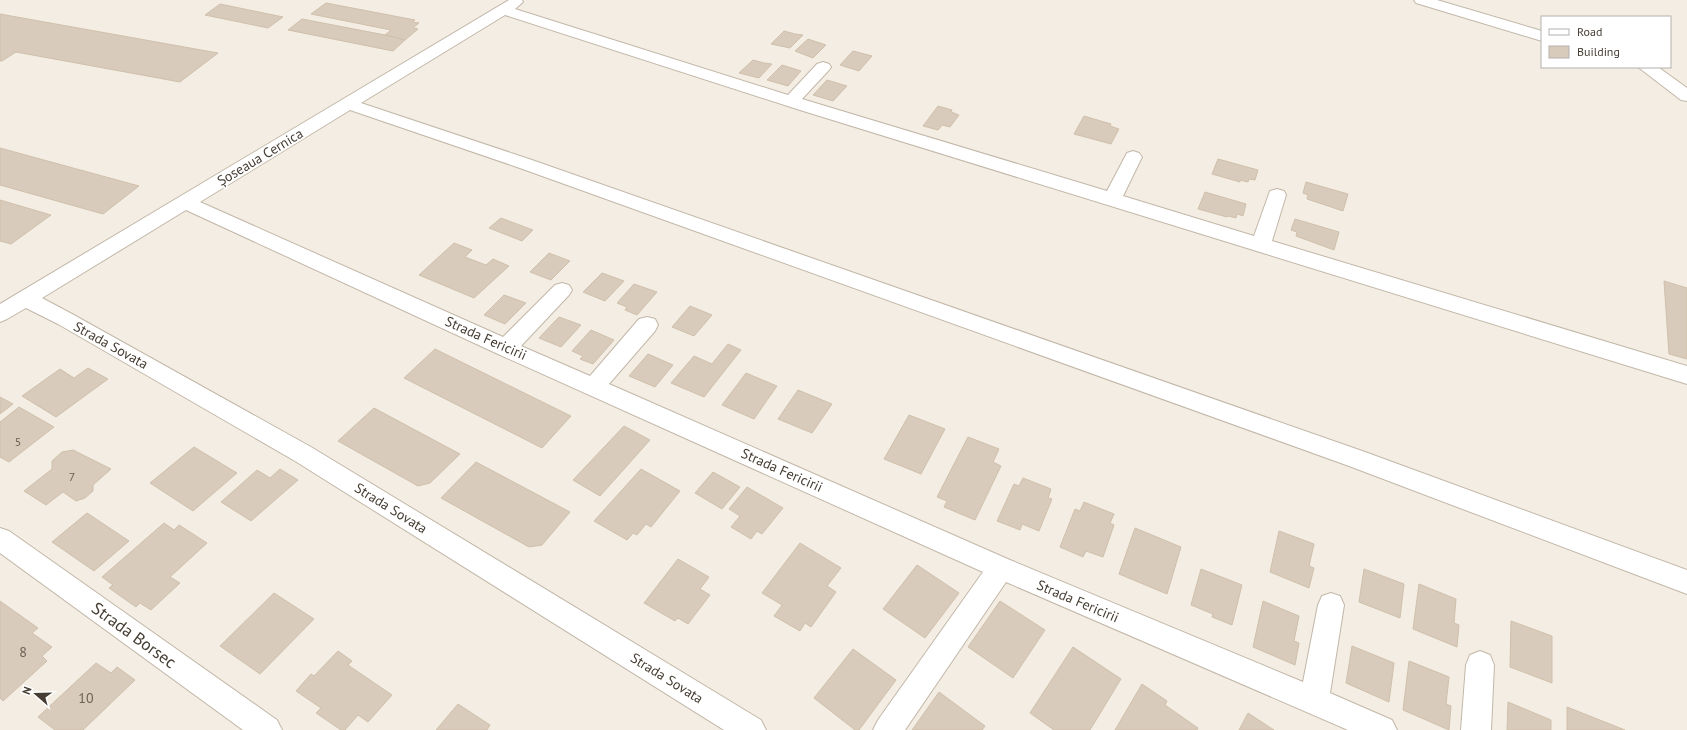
<svg xmlns="http://www.w3.org/2000/svg" width="1687" height="730" font-family="'PT Sans',sans-serif">
	<style>
		.building { fill: #d8cbbb; stroke: #d0c0ab }
		.lines { fill: none; stroke-linecap: round; stroke-linejoin: round }
		.minor-casing { stroke: #c2b7a8; stroke-width: 2 }
		.minor { fill: #fff; fill-rule: evenodd }
		.labels { text-anchor: middle; stroke-width: 3.5; stroke-linejoin: round; paint-order: stroke }
		.number-label { font-size: 12px; fill: #6a6055 }
		.street-label { font-size: 14px; fill: #453d33; stroke: #fff }
		.near-number-label { font-size: 14px; fill: #6a6055 }
		.near-street-label { font-size: 17px; fill: #453d33; stroke: #fff }
	</style>
	<rect width="100%" height="100%" fill="#f3ede3"/>
	<!-- building -->
	<g class="building">
		<path d="M326,3L415,20L412,22L419,23L413,28L418,29L405,40L385,35L391,30L311,14Z"/>
		<path d="M220,4L283,17L268,28L205,15Z"/>
		<path d="M0,14L218,53L180,82L16,52L2,61H0Z"/>
		<path d="M302,19L385,35L405,40L393,51L288,30Z"/>
		<path d="M784,31L795,34L803,35L790,48L771,44Z"/>
		<path d="M808,39L826,45L813,58L795,51Z"/>
		<path d="M853,51L872,56L859,71L840,65Z"/>
		<path d="M753,60L764,63L772,64L759,78L739,73Z"/>
		<path d="M782,65L801,71L788,86L767,80Z"/>
		<path d="M827,80L847,86L833,101L813,95Z"/>
		<path d="M938,106L952,110L951,112L959,115L950,127L942,125L938,130L923,126Z"/>
		<path d="M1084,116L1111,124L1110,126L1119,129L1111,144L1074,134Z"/>
		<path d="M0,148L139,186L103,214L0,185Z"/>
		<path d="M1218,159L1258,170L1255,180L1249,179L1248,182L1240,180V182L1212,174Z"/>
		<path d="M1306,182L1348,194L1343,211L1307,199L1308,195L1303,193Z"/>
		<path d="M1205,192L1246,204L1243,216L1237,214L1236,218L1228,216L1227,217L1198,209Z"/>
		<path d="M0,200L51,215L11,244L0,241Z"/>
		<path d="M501,218L533,230L522,241L489,228Z"/>
		<path d="M1295,219L1339,232L1334,250L1296,236L1297,232L1291,230Z"/>
		<path d="M454,243L472,250L465,257L486,265L493,259L509,266L474,298L419,275Z"/>
		<path d="M549,253L570,261L551,280L530,272Z"/>
		<path d="M602,273L624,281L605,301L583,292Z"/>
		<path d="M1664,281L1687,288V359L1669,354Z"/>
		<path d="M634,284L657,292L637,315L625,310L627,307L617,303Z"/>
		<path d="M504,295L526,303L505,324L484,315Z"/>
		<path d="M690,306L712,315L694,336L672,327Z"/>
		<path d="M559,317L581,325L561,347L539,338Z"/>
		<path d="M591,330L614,340L593,364L580,359L583,356L572,351Z"/>
		<path d="M728,344L741,350L704,397L671,383L694,356L712,364Z"/>
		<path d="M435,349L571,416L542,448L404,378Z"/>
		<path d="M648,354L673,365L655,387L629,376Z"/>
		<path d="M88,368L108,379L56,417L22,396L60,369L74,378Z"/>
		<path d="M746,373L777,386L754,419L722,405Z"/>
		<path d="M798,390L832,404L812,433L778,419Z"/>
		<path d="M0,397L13,404L0,414Z"/>
		<path d="M19,407L54,427L9,462L0,457V422Z"/>
		<path d="M374,408L460,454L430,483L418,486L338,441Z"/>
		<path d="M909,415L945,429L921,474L884,459Z"/>
		<path d="M624,426L650,440L600,496L573,480Z"/>
		<path d="M968,437L999,449L993,462L1001,466L975,520L944,507L947,501L937,497Z"/>
		<path d="M194,447L237,473L193,511L150,483Z"/>
		<path d="M73,450L111,469L93,485V491L85,498L76,501L63,492L46,505L24,491L52,469V461L62,452Z"/>
		<path d="M476,462L570,512L542,545L529,547L441,498Z"/>
		<path d="M280,469L298,480L251,521L221,502L257,470L270,478Z"/>
		<path d="M641,469L680,491L651,527L646,524L637,535L633,533L627,540L594,521Z"/>
		<path d="M713,472L740,487L722,509L695,493Z"/>
		<path d="M1023,478L1051,489L1048,498L1052,499L1039,531L1022,524L1020,530L997,521L1014,484L1019,486Z"/>
		<path d="M747,487L783,508L762,534L757,531L751,539L731,527L740,516L729,509Z"/>
		<path d="M1084,502L1114,514L1110,523L1114,525L1103,557L1086,551L1083,557L1060,547L1075,509L1080,511Z"/>
		<path d="M87,513L129,541L94,571L52,542Z"/>
		<path d="M164,523L174,530L179,525L207,543L170,577L180,583L151,610L140,603L136,607L109,588L113,585L102,577Z"/>
		<path d="M1135,528L1181,547L1167,594L1119,574Z"/>
		<path d="M1279,531L1314,544L1309,566L1314,568L1309,588L1270,572Z"/>
		<path d="M800,543L841,568L827,586L836,592L811,627L805,623L800,631L774,616L782,605L762,593Z"/>
		<path d="M678,559L709,577L700,589L710,595L688,624L678,618L675,621L644,603Z"/>
		<path d="M917,565L959,593L925,638L883,609Z"/>
		<path d="M1201,569L1242,585L1232,625L1212,617L1213,614L1191,605Z"/>
		<path d="M1364,569L1404,584L1400,618L1359,602Z"/>
		<path d="M1419,584L1456,599L1454,623L1459,625L1457,647L1413,629Z"/>
		<path d="M274,593L314,619L260,674L220,646Z"/>
		<path d="M0,601L38,628L32,633L52,647L42,656L47,661L3,701L0,698Z"/>
		<path d="M1000,601L1045,630L1013,678L968,647Z"/>
		<path d="M1263,601L1299,616L1294,641L1299,643L1295,665L1253,647Z"/>
		<path d="M1511,621L1552,636V683L1510,667Z"/>
		<path d="M1352,646L1394,663L1389,702L1346,683Z"/>
		<path d="M1073,647L1121,679L1090,730H1054L1030,713Z"/>
		<path d="M853,649L896,680L859,730H855L814,698Z"/>
		<path d="M338,651L352,661L348,665L392,695L368,722L358,715L345,730H341L316,713L321,708L296,691L311,674L314,676Z"/>
		<path d="M1409,661L1449,677L1446,704L1451,706L1449,730L1403,710Z"/>
		<path d="M96,663L111,673L117,667L135,680L83,730H55L38,717Z"/>
		<path d="M1142,684L1167,701L1165,705L1198,728L1197,730H1115Z"/>
		<path d="M939,692L985,726L982,730H912Z"/>
		<path d="M1508,702L1551,720V730H1507Z"/>
		<path d="M458,704L490,725L487,730H436Z"/>
		<path d="M1567,707L1625,730H1567Z"/>
		<path d="M1248,713L1274,730H1239Z"/>
	</g>
	<g class="lines">
		<!-- minor casing -->
		<g class="minor-casing">
			<g id="minor">
				<path d="M509,0H522L523,2L515,9L788,95L817,64L823,62L829,64L831,67L829,70L802,99L1107,191L1127,153L1133,151L1139,153L1142,157L1123,196L1254,236L1270,191L1277,189L1284,191L1286,195L1272,241L1687,366V384L800,110L505,15L361,103L529,159L1365,452L1687,570V594L1349,466L517,167L350,110L200,202L503,337L555,285L562,283L569,285L572,290L569,295L521,346L590,376L639,319L647,317L655,319L658,325L655,331L609,384L1010,560L1303,682L1318,605L1322,596L1331,593L1340,596L1344,605L1330,693L1392,720L1397,730H1348L1006,582L905,730H873L878,720L983,572L498,354L186,210L42,298L72,314L311,447L761,720L766,730H724L295,461L58,324L26,308L7,319L0,322V304Z"/>
				<path d="M1414,0H1437L1542,31V41L1416,3Z"/>
				<path d="M1638,67H1658L1687,88V101L1681,100Z"/>
				<path d="M0,528L9,531L277,720L282,730H243L0,553Z"/>
				<path d="M1480,651L1490,655L1494,665L1491,730H1461L1466,665L1470,655Z"/>
			</g>
		</g>
		<!-- minor -->
		<use href="#minor" class="minor"/>
	</g>
	<g class="labels">
		<!-- number labels -->
		<g class="number-label">
			<text x="18" y="446">5</text>
			<text x="72" y="481">7</text>
		</g>
		<!-- street labels -->
		<g class="street-label">
			<text transform="translate(260 157) rotate(-31)" y="5">Șoseaua Cernica</text>
			<text transform="translate(486 338) rotate(24)" y="5">Strada Fericirii</text>
			<text transform="translate(111 345) rotate(29)" y="5">Strada Sovata</text>
			<text transform="translate(782 470) rotate(24)" y="5">Strada Fericirii</text>
			<text transform="translate(391 508) rotate(32)" y="5">Strada Sovata</text>
			<text transform="translate(1078 601) rotate(23)" y="5">Strada Fericirii</text>
			<text transform="translate(667 678) rotate(32)" y="5">Strada Sovata</text>
		</g>
		<!-- near-number labels -->
		<g class="near-number-label">
			<text x="23" y="657">8</text>
			<text x="86" y="703">10</text>
		</g>
		<!-- near-street labels -->
		<g class="near-street-label">
			<text transform="translate(134 635) rotate(36)" y="6">Strada Borsec</text>
		</g>
	</g>
	<!-- legend -->
	<rect x="1541" y="16" width="130" height="52" fill="#ffffff" stroke="#b5b1ad"/>
	<rect x="1549" y="29" width="20" height="6" fill="#ffffff" stroke="#b5b1ad"/>
	<text x="1577" y="36" font-size="12" fill="#453d33">Road</text>
	<rect x="1549" y="46" width="20" height="12" fill="#d8cbbb" stroke="#b5b1ad"/>
	<text x="1577" y="56" font-size="12" fill="#453d33">Building</text>
	<!-- north arrow -->
	<g transform="translate(36 694) rotate(290)" stroke="#ffffff" stroke-width="3" paint-order="stroke">
	<path d="M0-3L7 15L0 10L-7 15Z" fill="#453d33"/>
	<text y="-6" font-size="11" font-weight="bold" text-anchor="middle" fill="#453d33">N</text>
	</g>
</svg>
